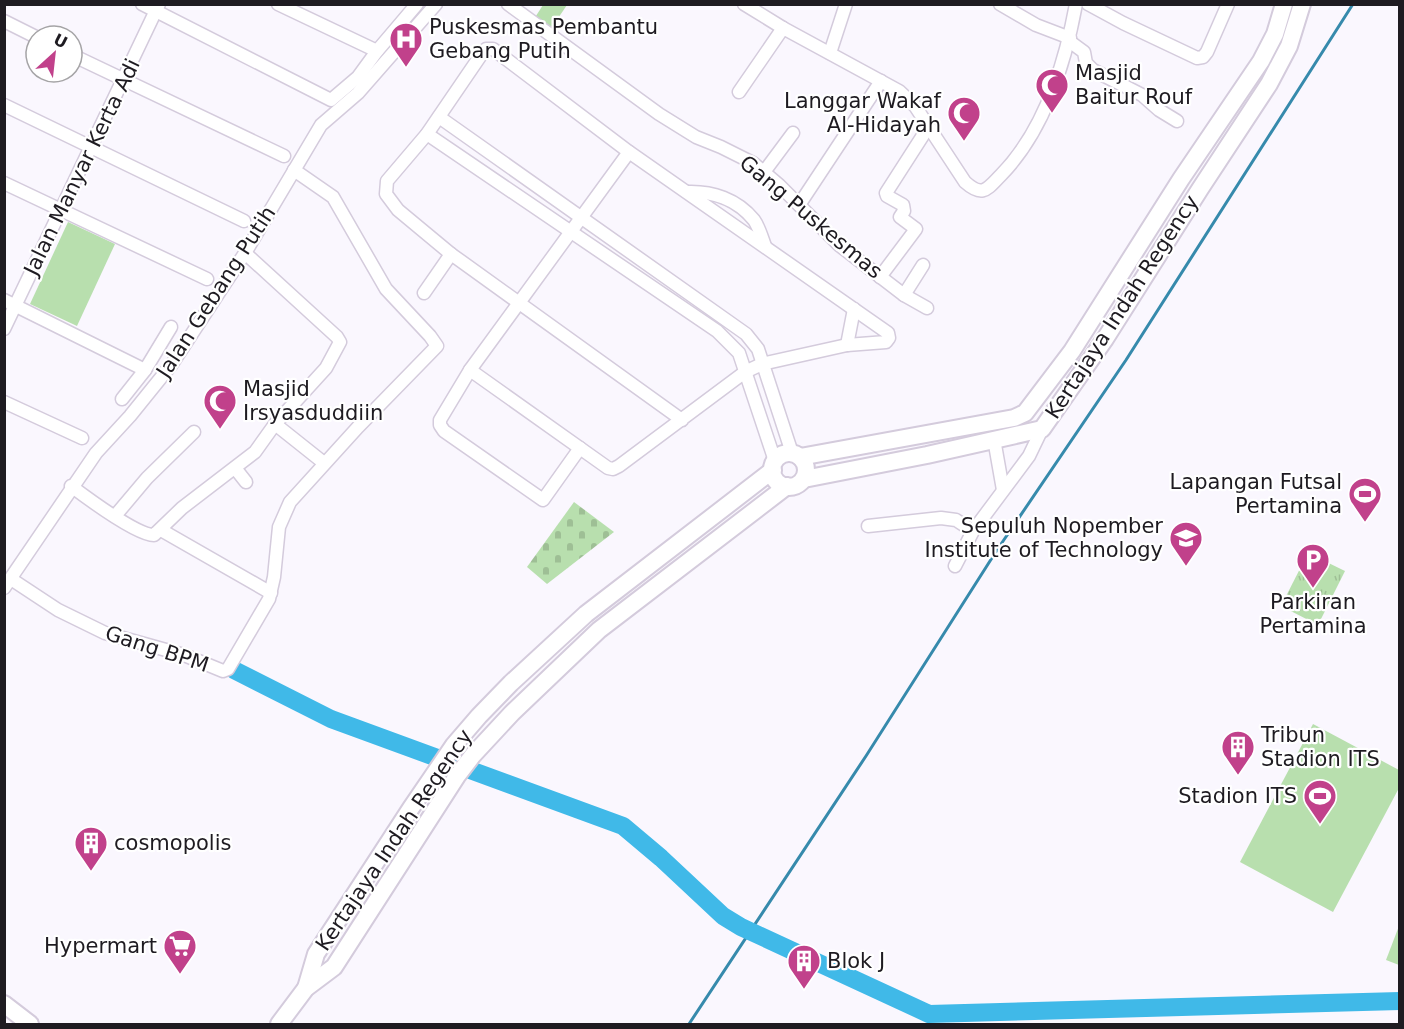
<svg xmlns="http://www.w3.org/2000/svg" width="1404" height="1029" font-family="'DejaVu Sans',sans-serif">
	<style>
		.grass { fill: url(#grass-tufts) }
		.cemetery { fill: url(#cemetery-stones) }
		.pitch { fill: #b8dfae }
		.lines { fill: none; stroke-linecap: round; stroke-linejoin: round }
		.stream { stroke: #368aac; stroke-width: 3 }
		.river { stroke: #40b9e8; stroke-width: 18 }
		.street-casing { stroke: #d4cbdc; stroke-width: 15 }
		.secondary-casing { stroke: #d4cbdc; stroke-width: 20 }
		.street { stroke: #fff; stroke-width: 12 }
		.secondary { stroke: #fff; stroke-width: 16 }
		.labels { text-anchor: middle; stroke-width: 4.5; stroke-linejoin: round; paint-order: stroke }
		.poi-label { font-size: 21px; fill: #1e1b21; stroke: #fff; text-anchor: start }
		.street-label { font-size: 21px; fill: #1e1b21; stroke: #fff }
	</style>
	<defs>
		<pattern id="grass-tufts" width="24" height="20" patternUnits="userSpaceOnUse" patternTransform="scale(1.5)"><rect width="24" height="20" fill="#b8dfae"/><path d="M3 7l-1-3M5 7V3M7 7l1-3M15 17l-1-3M17 17v-4M19 17l1-3" fill="none" stroke="#9ebf95"/></pattern>
		<pattern id="cemetery-stones" width="16" height="16" patternUnits="userSpaceOnUse" patternTransform="scale(1.5)"><rect width="16" height="16" fill="#b8dfae"/><path d="M2 7V4a2 2 0 0 1 4 0v3zM10 15v-3a2 2 0 0 1 4 0v3z" fill="#9ebf95"/></pattern>
	</defs>
	<rect width="100%" height="100%" fill="#faf7fe"/>
	<!-- grass -->
	<path class="grass" d="M1308,553L1345,571L1318,625L1281,606Z"/>
	<!-- cemetery -->
	<path class="cemetery" d="M574,502L614,532L547,584L527,567Z"/>
	<!-- pitch -->
	<g class="pitch">
		<path d="M543,5H567L550,30L534,19Z"/>
		<path d="M68,222L115,244L77,326L30,304Z"/>
		<path d="M1313,724L1399,770V788L1333,912L1240,862Z"/>
		<path d="M1399,926L1400,965H1399L1386,960Z"/>
	</g>
	<g class="lines">
		<!-- stream -->
		<path class="stream" d="M689,1024L866,756L997,550L1126,360L1353,4"/>
		<!-- river -->
		<path class="river" d="M234,670L331,719L623,826L661,858L723,916L741,927L929,1014L1400,1001"/>
		<!-- street casing -->
		<g class="street-casing">
			<g id="street">
				<path d="M142,4L331,100L358,77L377,51L417,4"/>
				<path d="M278,4L377,51"/>
				<path d="M508,4L659,114L696,137L721,147L753,163L779,185L839,245L904,295L923,265"/>
				<path d="M744,4L783,28L899,91L915,106L965,182C983,198 987,189 1001,175C1045,130 1065,64 1076,4"/>
				<path d="M1000,4L1036,25L1070,38"/>
				<path d="M1088,4L1123,23L1197,58L1203,57L1207,52L1228,4"/>
				<path d="M4,21L36,37"/>
				<path d="M1069,41L1084,52L1086,63L1093,70L1142,95L1159,110L1177,121"/>
				<path d="M830,53L846,4"/>
				<path d="M72,55L284,156"/>
				<path d="M739,92L783,28"/>
				<path d="M4,105L244,221"/>
				<path d="M439,117L746,334L758,349L792,453"/>
				<path d="M427,134L717,331L739,353L775,461"/>
				<path d="M764,172L793,133"/>
				<path d="M4,183L207,279"/>
				<path d="M687,192C712,191 737,199 754,220C759,227 762,238 765,246"/>
				<path d="M799,205L881,81"/>
				<path d="M880,277L916,229L900,217L904,211L903,205L887,196L886,193L929,126"/>
				<path d="M424,293L451,254"/>
				<path d="M904,295L927,308"/>
				<path d="M4,300L145,370"/>
				<path d="M4,329L159,4"/>
				<path d="M847,345L854,309"/>
				<path d="M470,370L608,468L613,469L619,466L745,372L762,364L847,345L886,342L889,338L888,333L629,152L493,49H486L483,52L427,134L387,181L386,194L398,210L451,254L682,420"/>
				<path d="M122,399L145,370L171,327"/>
				<path d="M4,402L82,438"/>
				<path d="M275,424L324,463"/>
				<path d="M994,439L1003,490"/>
				<path d="M580,448L543,500L444,431L440,425V420L470,370L629,152"/>
				<path d="M235,468L246,482"/>
				<path d="M71,486C87,498 137,535 154,535L182,508L255,452L275,424L326,368L340,342L337,337L245,253"/>
				<path d="M115,516L147,478L194,432"/>
				<path d="M868,526L941,518L956,520L973,531"/>
				<path d="M161,530L271,593"/>
				<path d="M955,566L973,531L1029,456L1042,429"/>
				<path d="M11,579L58,610L105,633L184,655L223,671L228,669L269,599L274,577L279,527L290,502L358,427L437,346L430,336L386,289L333,197L294,170"/>
				<path d="M4,588L96,453L130,416L172,364L245,253L321,125L358,93L436,4"/>
			</g>
		</g>
		<!-- secondary casing -->
		<g class="secondary-casing">
			<g id="secondary">
				<circle cx="789" cy="470" r="17"/>
				<path d="M800,457L1014,418L1025,413L1072,351L1181,179L1261,61L1275,34L1284,4"/>
				<path d="M804,479L927,455L1042,429L1105,339L1200,189L1269,84L1289,46L1302,4"/>
				<path d="M306,988L316,954L411,808L454,745L479,716L511,683L586,614L773,470"/>
				<path d="M4,1004L30,1024"/>
				<path d="M279,1024L306,988L334,967L457,776L473,755L512,713L599,630L787,486"/>
			</g>
		</g>
		<!-- street -->
		<use href="#street" class="street"/>
		<!-- secondary -->
		<use href="#secondary" class="secondary"/>
	</g>
	<!-- icons -->
	<defs>
		<g id="hospital-pin" transform="scale(1.725)"><path d="M0 17L-7.5 6A9.5 9.5 0 1 1 7.5 6Z" fill="#c1418b" stroke="#fff"/><path d="M-5-5h3v3.5h4V-5h3V5h-3V1.5h-4V5h-3Z" fill="#fff"/></g>
		<g id="mosque-pin" transform="scale(1.725)"><path d="M0 17L-7.5 6A9.5 9.5 0 1 1 7.5 6Z" fill="#c1418b" stroke="#fff"/><path d="M3.5-4.9A6 6 0 1 0 3.5 4.9A5 5 0 1 1 3.5-4.9Z" fill="#fff"/></g>
		<g id="stadium-pin" transform="scale(1.725)"><path d="M0 17L-7.5 6A9.5 9.5 0 1 1 7.5 6Z" fill="#c1418b" stroke="#fff"/><path d="M0-5a6.5 5 0 1 0 0 10a6.5 5 0 1 0 0-10ZM-3.5-1.8h7v3.6h-7Z" fill="#fff"/></g>
		<g id="university-pin" transform="scale(1.725)"><path d="M0 17L-7.5 6A9.5 9.5 0 1 1 7.5 6Z" fill="#c1418b" stroke="#fff"/><path d="M0-5L7-2L0 1L-7-2ZM-4 1L0 2.5L4 1V4Q0 6-4 4Z" fill="#fff"/></g>
		<g id="parking-pin" transform="scale(1.725)"><path d="M0 17L-7.5 6A9.5 9.5 0 1 1 7.5 6Z" fill="#c1418b" stroke="#fff"/><path d="M-3.5-5.5H1a3.5 3.5 0 0 1 0 7H-1V5.5H-3.5ZM-1-3.4V-.6H.8a1.4 1.4 0 0 0 0-2.8Z" fill="#fff"/></g>
		<g id="building-pin" transform="scale(1.725)"><path d="M0 17L-7.5 6A9.5 9.5 0 1 1 7.5 6Z" fill="#c1418b" stroke="#fff"/><path d="M-4-6H4V6H1V3H-1V6H-4ZM-2.5-4.3h1.7v1.8h-1.7ZM.8-4.3h1.7v1.8H.8ZM-2.5-1h1.7V.8h-1.7ZM.8-1h1.7V.8H.8Z" fill="#fff"/></g>
		<g id="supermarket-pin" transform="scale(1.725)"><path d="M0 17L-7.5 6A9.5 9.5 0 1 1 7.5 6Z" fill="#c1418b" stroke="#fff"/><path d="M-6-5.5h2.5l.6 2H6L4.5 2H-2.5L-4.4-4H-6ZM-1.5 3.2a1.3 1.3 0 1 0 .1 0ZM3 3.2a1.3 1.3 0 1 0 .1 0Z" fill="#fff"/></g>
	</defs>
	<g fill-rule="evenodd">
		<use href="#hospital-pin" x="406" y="39"/>
		<use href="#mosque-pin" x="1052" y="85"/>
		<use href="#mosque-pin" x="964" y="113"/>
		<use href="#mosque-pin" x="220" y="401"/>
		<use href="#stadium-pin" x="1365" y="494"/>
		<use href="#university-pin" x="1186" y="538"/>
		<use href="#parking-pin" x="1313" y="560"/>
		<use href="#building-pin" x="1238" y="747"/>
		<use href="#stadium-pin" x="1320" y="796"/>
		<use href="#building-pin" x="91" y="843"/>
		<use href="#supermarket-pin" x="180" y="946"/>
		<use href="#building-pin" x="804" y="961"/>
	</g>
	<g class="labels">
		<!-- poi labels -->
		<g class="poi-label">
			<text x="429" y="34">Puskesmas Pembantu<tspan x="429" dy="24">Gebang Putih</tspan></text>
			<text x="1075" y="80">Masjid<tspan x="1075" dy="24">Baitur Rouf</tspan></text>
			<text x="941" y="108" text-anchor="end">Langgar Wakaf<tspan x="941" dy="24">Al-Hidayah</tspan></text>
			<text x="243" y="396">Masjid<tspan x="243" dy="24">Irsyasduddiin</tspan></text>
			<text x="1342" y="489" text-anchor="end">Lapangan Futsal<tspan x="1342" dy="24">Pertamina</tspan></text>
			<text x="1163" y="533" text-anchor="end">Sepuluh Nopember<tspan x="1163" dy="24">Institute of Technology</tspan></text>
			<text x="1313" y="609" text-anchor="middle">Parkiran<tspan x="1313" dy="24">Pertamina</tspan></text>
			<text x="1261" y="742">Tribun<tspan x="1261" dy="24">Stadion ITS</tspan></text>
			<text x="1297" y="803" text-anchor="end">Stadion ITS</text>
			<text x="114" y="850">cosmopolis</text>
			<text x="157" y="953" text-anchor="end">Hypermart</text>
			<text x="827" y="968">Blok J</text>
		</g>
		<!-- street labels -->
		<g class="street-label">
			<text transform="translate(82 167) rotate(-64)" y="7">Jalan Manyar Kerta Adi</text>
			<text transform="translate(811 217) rotate(40)" y="7">Gang Puskesmas</text>
			<text transform="translate(216 292) rotate(-57)" y="7">Jalan Gebang Putih</text>
			<text transform="translate(1122 307) rotate(-57)" y="7">Kertajaya Indah Regency</text>
			<text transform="translate(157 649) rotate(18)" y="7">Gang BPM</text>
			<text transform="translate(394 840) rotate(-56)" y="7">Kertajaya Indah Regency</text>
		</g>
	</g>
	<!-- border -->
	<rect width="1404" height="1029" fill="none" stroke="#1e1b21" stroke-width="12"/>
	<!-- north arrow -->
	<g transform="translate(54 54) rotate(27)"><circle r="28" fill="#ffffff" stroke="#a5a4a6" stroke-width="1.5"/>
	<path d="M0-4.5L10 22L0 15L-10 22Z" fill="#c1418b"/>
	<text y="-9" font-size="16" font-weight="bold" text-anchor="middle" fill="#1e1b21">U</text>
	</g>
</svg>
